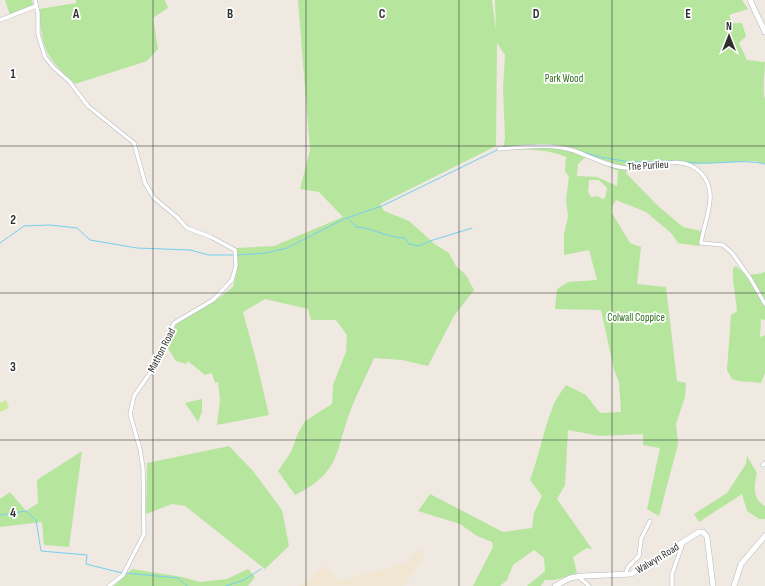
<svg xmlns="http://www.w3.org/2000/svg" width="765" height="586" font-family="'Sofia Sans Condensed',sans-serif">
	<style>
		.education { fill: #f0e6d1 }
		.green { fill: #b6e59e; fill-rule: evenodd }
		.pitch { fill: #c9ec9a }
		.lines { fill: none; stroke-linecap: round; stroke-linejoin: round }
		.stream { stroke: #75cff0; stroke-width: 1 }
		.street-casing { stroke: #b4b7c1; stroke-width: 4.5 }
		.secondary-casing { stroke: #b4b7c1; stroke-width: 6 }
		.street { stroke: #fff; stroke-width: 3.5 }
		.secondary { stroke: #fff; stroke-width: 5 }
		.grid { fill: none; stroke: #2e2e2e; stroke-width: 1; stroke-opacity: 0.55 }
		.labels { text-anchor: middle; stroke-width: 3.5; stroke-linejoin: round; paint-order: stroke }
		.park-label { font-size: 11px; fill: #2c6e1b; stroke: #fff }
		.street-label { font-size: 11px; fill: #2e2e2e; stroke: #fff }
		.grid-label { font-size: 13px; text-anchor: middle; font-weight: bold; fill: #2e2e2e; stroke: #fff; stroke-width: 3.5; stroke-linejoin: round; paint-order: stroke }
	</style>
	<rect width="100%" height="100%" fill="#efe9e1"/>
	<!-- education -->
	<path class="education" d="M418,549L425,555L403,586H300L323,566L340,581L406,563Z"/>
	<!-- green -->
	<g class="green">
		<path d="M5,0H32L33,5L10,15Z"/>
		<path d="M76,0H165L168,8L153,18L158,49L147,61L75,84C45,56 42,50 39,9L76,3Z"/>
		<path d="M298,0H492L496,31L495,0H742L748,9L729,15L732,23H742L746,36L739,43L747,60L765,62C765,73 762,90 765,99V164L755,161L695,164L659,160L630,162L626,173L658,206L683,227L701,231L699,246L678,243L671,233L646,212L616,200L612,207V213L630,243L641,247L637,284L666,287L677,381L686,383L685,397L676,424L678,444L659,516L647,509L660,448L643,445V434L600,436L568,430L565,485L557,499L592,549L587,548L573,557L577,573L555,580H545L541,586H527L545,571L544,558L534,550L513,565L507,580L500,586H473L493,547L492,542L477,536L460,524L418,511L430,494L503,532L532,528L534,513L542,496L530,480C539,456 543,432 552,409C555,400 561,392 566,385L586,395L600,413L621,412L619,382L614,370L601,310L555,309L557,289L568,282L597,280L589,250L564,255V235L568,216L566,200L569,177L565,171L566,157C546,148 524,150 503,149L505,138L503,88L505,55L497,43L496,146L380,204L384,211L409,221L436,245L449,253L456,266L466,275L474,290L454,316L428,366L402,360L374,358C367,375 358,391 351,409C335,450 342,472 295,495L278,471L291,452L298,433L305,421L332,404L333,385L346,352L347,335L336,320H311L308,309L265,299L243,312L256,360L269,415L217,425L220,400L218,382L215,383L212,373L205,375L188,361L186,364L176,361L167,347L176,324L216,300L233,287L238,265V254L235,248L274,246L343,217L319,192L300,189L310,150ZM586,157L618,171L617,186L597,177L577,176L578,164ZM589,180H599L607,188L605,198L602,199L598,196L591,197L588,192Z"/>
		<path d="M736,266C746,276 752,276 765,272V320L761,319L760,337L765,335V373L761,383C751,381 741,383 732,379L727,370L731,315L737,311C736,298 732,281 733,268Z"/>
		<path d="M202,399V412L198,422L185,403Z"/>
		<path d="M229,446L253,471L282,510L289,546L265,569L185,506L172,504L146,514L147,463Z"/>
		<path d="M82,451L69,547L44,545L42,522L0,527V499L10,492L26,511L38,503L37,480Z"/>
		<path d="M747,456L757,473C754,486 752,499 765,506V519H759L747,511L742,494L699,522L694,514L727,493L746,464Z"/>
		<path d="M132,569L182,577L200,582L227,579L248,569L255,577L248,586H114Z"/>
	</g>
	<!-- pitch -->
	<path class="pitch" d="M6,400L9,408L0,412V403Z"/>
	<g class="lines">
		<!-- stream -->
		<g class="stream">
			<path d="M572,149L600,157L630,162L673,161"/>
			<path d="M686,162C712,166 742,158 765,164"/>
			<path d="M349,219L356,227C373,228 387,238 405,238L409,244L419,246L430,241L472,228"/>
			<path d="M0,243L24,226L50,225L77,228L90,240L137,248L190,250L209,255H234"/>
			<path d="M237,255L266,253L287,248L344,219L382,206L497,150"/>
			<path d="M0,515L26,511L36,520L41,551L87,555L86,564L122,573"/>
			<path d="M125,573L178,578L187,586"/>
			<path d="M226,586L244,580L261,569"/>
		</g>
		<!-- street casing -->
		<g class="street-casing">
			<g id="street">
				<path d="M35,0L38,13V34L45,57L54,68L69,81L88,106L134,143L145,183L154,198L177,217L187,228L211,237L235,250L236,266L232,280L213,300L174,323L152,370L134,396L130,414L140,449L143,468L144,534L123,575L109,586"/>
				<path d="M0,20L36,6"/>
				<path d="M499,149C524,147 551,143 575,151C591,157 610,167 627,168C650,169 682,152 701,173C720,193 704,220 701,243L723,245L732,253L750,278L765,304"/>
				<path d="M763,465L765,463"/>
				<path d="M625,575L628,567L639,556L641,539L650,521"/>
				<path d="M578,576L589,586"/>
				<path d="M672,586V574L683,543"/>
			</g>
		</g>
		<!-- secondary casing -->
		<g class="secondary-casing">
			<g id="secondary">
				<path d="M750,0L765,32"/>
				<path d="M555,586L570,578L582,576L631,574L699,532H703L707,537L713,586"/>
				<path d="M734,586L741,564L765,536"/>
			</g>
		</g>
		<!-- street -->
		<use href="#street" class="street"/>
		<!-- secondary -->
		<use href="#secondary" class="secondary"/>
	</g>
	<!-- grid -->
	<path class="grid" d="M153,0V586M306,0V586M459,0V586M612,0V586M0,146H765M0,293H765M0,440H765"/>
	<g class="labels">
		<!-- park labels -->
		<g class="park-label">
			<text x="564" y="82">Park Wood</text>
			<text x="636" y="321">Colwall Coppice</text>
		</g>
		<!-- street labels -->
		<g class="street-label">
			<text transform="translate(648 165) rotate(-4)" y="4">The Purlieu</text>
			<text transform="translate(161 350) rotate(-63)" y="4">Mathon Road</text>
			<text transform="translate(657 558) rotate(-31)" y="4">Walwyn Road</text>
		</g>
	</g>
	<g class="grid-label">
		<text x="76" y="18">A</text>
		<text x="230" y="18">B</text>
		<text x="382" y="18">C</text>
		<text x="536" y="18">D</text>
		<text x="688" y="18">E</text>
		<text x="13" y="78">1</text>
		<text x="13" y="224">2</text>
		<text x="13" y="371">3</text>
		<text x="13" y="517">4</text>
	</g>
	<!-- north arrow -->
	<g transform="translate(729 36)" stroke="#ffffff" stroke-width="3" paint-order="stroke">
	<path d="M0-3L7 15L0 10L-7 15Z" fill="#2e2e2e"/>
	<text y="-6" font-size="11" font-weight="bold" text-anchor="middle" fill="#2e2e2e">N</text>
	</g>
</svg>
